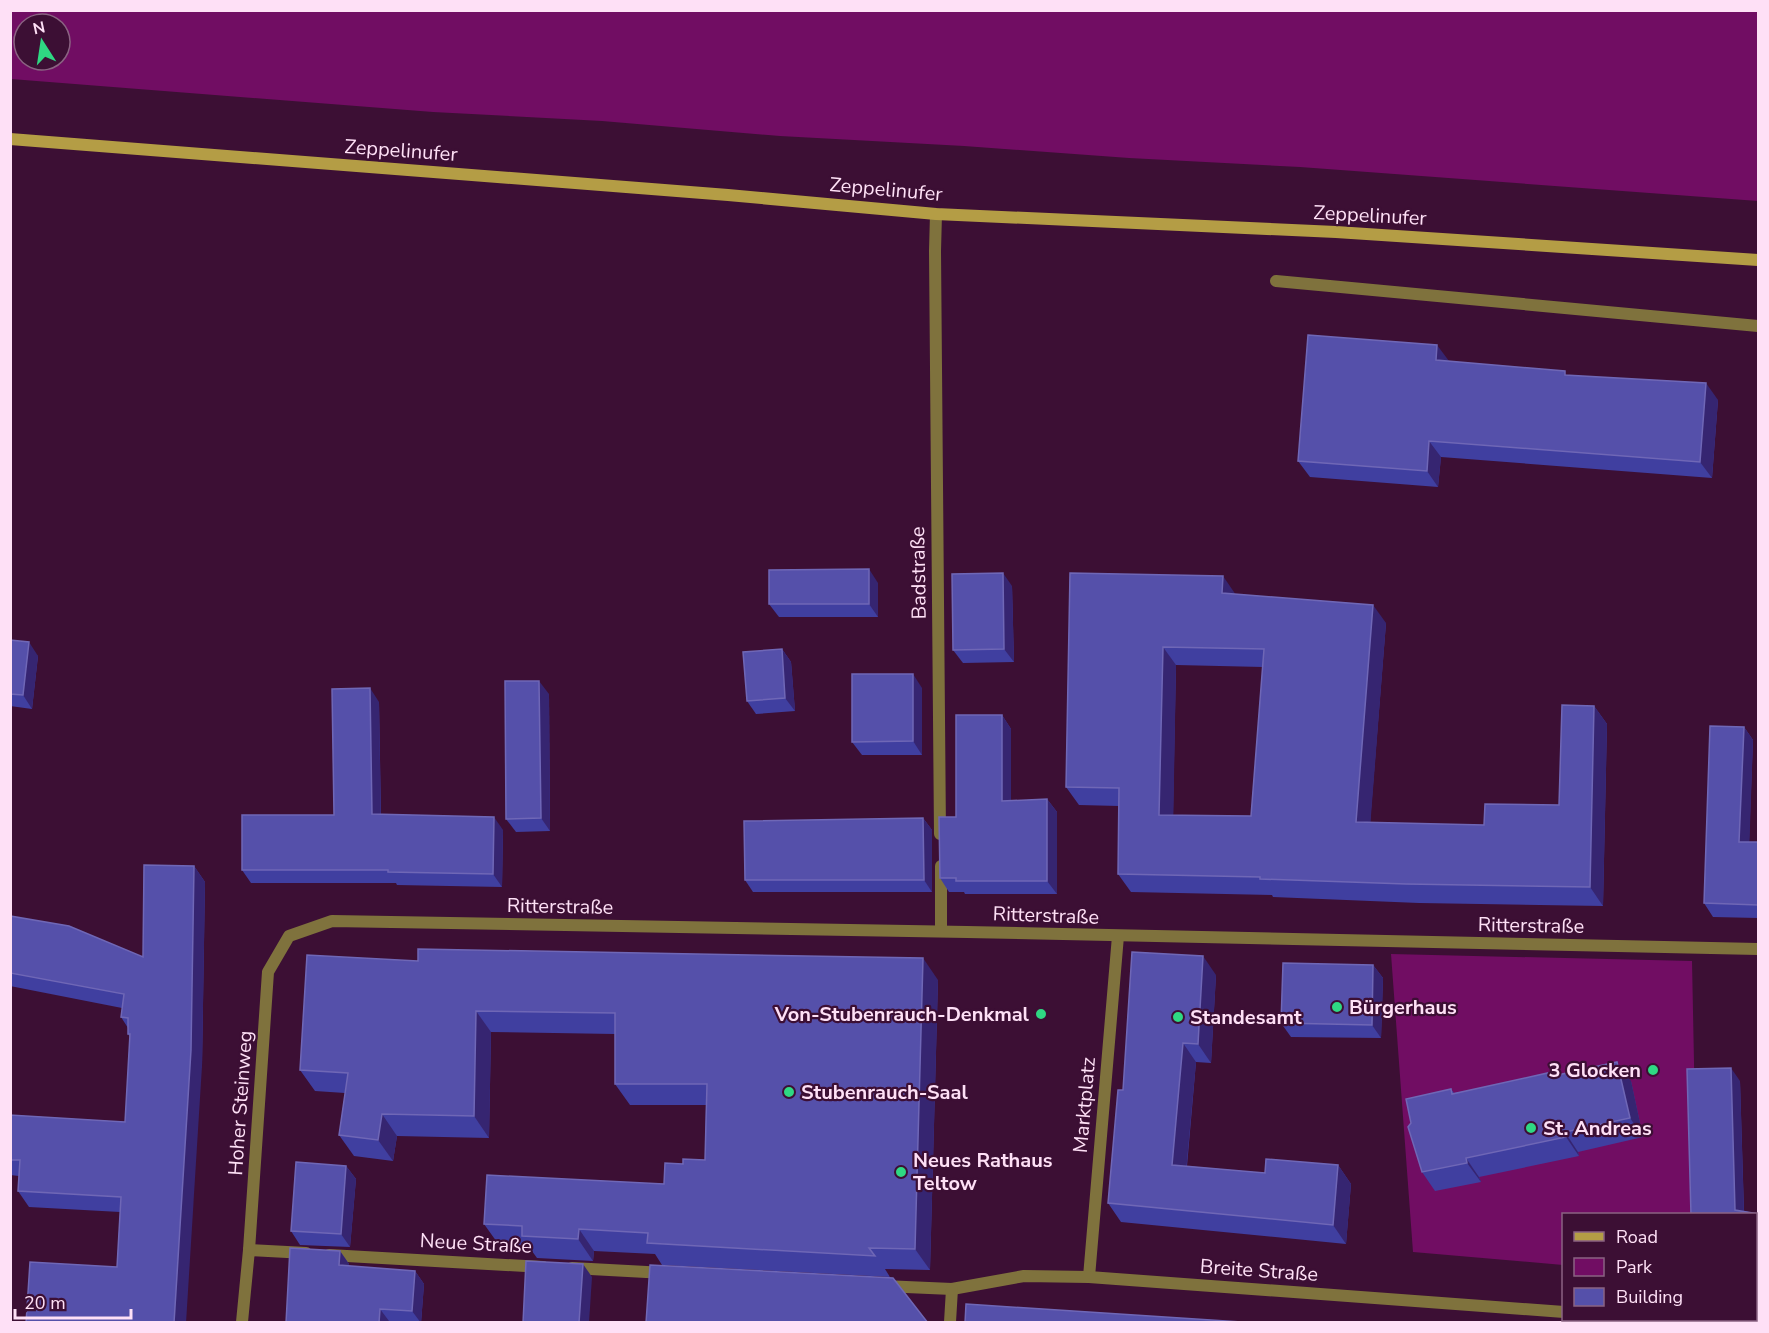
<svg xmlns="http://www.w3.org/2000/svg" width="1769" height="1333" font-family="'Nunito Sans',sans-serif">
	<style>
		.green { fill: #710d63; fill-rule: evenodd }
		.lines { fill: none; stroke-linecap: round; stroke-linejoin: round }
		.street { stroke: #7f723d; stroke-width: 12 }
		.secondary { stroke: #b49d45; stroke-width: 12 }
		.wall { fill: #403fa0; fill-rule: evenodd }
		.shaded-wall { fill: #362571 }
		.building { fill: #5550aa; stroke: #6f67b6; stroke-width: 1.5; fill-rule: evenodd }
		.poi-dot { fill: #2fd883; stroke: #3c0f34; stroke-width: 2 }
		.labels { text-anchor: middle; stroke-width: 4.5; stroke-linejoin: round; paint-order: stroke }
		.street-label { font-size: 20px; fill: #fee0f6; stroke: #3c0f34 }
		.poi-label { font-size: 20px; font-weight: bold; fill: #fee0f6; stroke: #3c0f34; text-anchor: start }
	</style>
	<rect width="100%" height="100%" fill="#3c0f34"/>
	<!-- green -->
	<g class="green">
		<path d="M10,11H1758V201L1300,167L1129,158L964,146L780,136L602,121L433,112L11,79ZM24,24H60V60H24Z"/>
		<path d="M1391,954L1692,961L1697,1214H1564L1563,1265L1413,1252Z"/>
	</g>
	<g class="lines">
		<!-- street -->
		<g class="street">
			<path d="M936,214L935,251L940,834"/>
			<path d="M1276,281L1758,326"/>
			<path d="M941,866V931"/>
			<path d="M249,1250L306,1253"/>
			<path d="M329,1255L543,1267"/>
			<path d="M572,1268L665,1273"/>
			<path d="M1089,1277L1118,936"/>
			<path d="M883,1286L952,1289L1024,1276L1089,1277L1564,1312"/>
			<path d="M1657,1320L1697,1322"/>
			<path d="M242,1322L249,1250L268,972L289,936L332,921L967,932L1758,949"/>
			<path d="M950,1322L952,1289"/>
		</g>
		<!-- secondary -->
		<path class="secondary" d="M10,139L728,195L936,214L1336,232L1758,260"/>
	</g>
	<!-- wall -->
	<g class="wall">
		<path d="M1448,361L1568,375L1718,400L1712,478L1441,457L1438,487L1310,477L1298,461Z"/>
		<path d="M1070,573L1235,594L1386,623L1370,823L1484,825L1559,805L1594,706L1607,724L1603,906L1419,903L1273,897L1272,895L1131,892L1118,874L1119,806L1079,805L1066,787ZM1176,665L1263,667L1251,816L1173,815Z"/>
		<path d="M878,583V617H779L769,604Z"/>
		<path d="M1012,586L1014,662L963,663L953,650Z"/>
		<path d="M10,640L38,656L32,709L10,706Z"/>
		<path d="M782,649L791,662L795,711L756,714L747,701Z"/>
		<path d="M922,688V755H862L852,742Z"/>
		<path d="M549,694L550,831L516,832L506,819Z"/>
		<path d="M379,702L381,814L503,830L502,887L397,885L396,883H251L242,870L334,815Z"/>
		<path d="M1002,715L1011,729V801L1047,799L1057,812V894H965L964,892H949L940,878L956,817Z"/>
		<path d="M1744,727L1753,740L1749,842H1758V918L1713,917L1704,903Z"/>
		<path d="M923,818L932,830V892H753L745,880Z"/>
		<path d="M194,866L205,882L202,1066L117,1267L120,1212L29,1207L18,1191L19,1176L10,1175V1115L125,1122L130,1037L128,1034V1028L121,1017L122,1008L10,986V916L143,957Z"/>
		<path d="M418,961L938,980L930,1270L885,1269L890,1277L662,1265L655,1254L594,1251L593,1261L537,1258L529,1247L499,1245L484,1224L664,1184L683,1164L705,1160L706,1105H630L615,1084V1034L491,1032L489,1138L397,1136L393,1161L354,1156L339,1135L345,1093L315,1091L300,1070Z"/>
		<path d="M1373,965L1383,978L1381,1038L1291,1037L1281,1023Z"/>
		<path d="M1216,975L1211,1063L1196,1062L1187,1166L1265,1173L1338,1165L1351,1184L1346,1244L1121,1222L1108,1203L1123,1090Z"/>
		<path d="M1554,1076L1631,1081L1643,1137L1578,1152L1579,1156L1479,1177L1481,1182L1435,1191L1422,1172L1451,1089L1454,1093Z"/>
		<path d="M1740,1081L1744,1211L1758,1214V1285H1755V1215H1691Z"/>
		<path d="M346,1166L356,1179L350,1247L300,1245L291,1231Z"/>
		<path d="M340,1251L349,1264V1266L415,1271L424,1284L421,1323L389,1321V1323H286Z"/>
	</g>
	<!-- shaded-wall -->
	<g class="shaded-wall">
		<path d="M1437,345L1449,361L1436,360Z"/>
		<path d="M1706,383L1718,400L1712,478L1700,462Z"/>
		<path d="M1429,441L1441,457L1438,487L1427,471Z"/>
		<path d="M869,569L878,583V617L869,604Z"/>
		<path d="M1003,573L1012,586L1014,662L1004,649Z"/>
		<path d="M1223,576L1236,595L1222,593Z"/>
		<path d="M1373,605L1386,623L1369,841L1356,822Z"/>
		<path d="M29,642L38,656L32,709L23,695Z"/>
		<path d="M1163,647L1176,665L1173,834L1159,815Z"/>
		<path d="M782,649L791,662L795,711L785,698Z"/>
		<path d="M913,674L922,688V755L913,741Z"/>
		<path d="M539,681L549,694L550,831L541,818Z"/>
		<path d="M370,688L379,702L381,828L372,814Z"/>
		<path d="M1594,706L1607,724L1603,906L1590,887Z"/>
		<path d="M1002,715L1011,729V814L1002,801Z"/>
		<path d="M1744,727L1753,740L1749,855L1739,842Z"/>
		<path d="M1047,799L1057,812V894L1047,881Z"/>
		<path d="M494,817L503,830L502,887L493,874Z"/>
		<path d="M923,818L932,830V892L924,880Z"/>
		<path d="M194,866L205,882L202,1066L186,1323H174Z"/>
		<path d="M1203,956L1216,975L1211,1063L1198,1044Z"/>
		<path d="M923,958L938,980L930,1270L915,1249Z"/>
		<path d="M1373,965L1383,978L1381,1038L1372,1025Z"/>
		<path d="M476,1011L491,1032L489,1138L474,1116Z"/>
		<path d="M1183,1043L1196,1062L1185,1183L1172,1165Z"/>
		<path d="M1617,1062L1631,1081L1643,1137L1630,1118Z"/>
		<path d="M1731,1068L1740,1081L1744,1215L1735,1210Z"/>
		<path d="M382,1114L397,1136L393,1161L378,1140Z"/>
		<path d="M1565,1132L1578,1152L1579,1156L1566,1137Z"/>
		<path d="M1466,1158L1479,1177L1481,1182L1467,1163Z"/>
		<path d="M1338,1165L1351,1184L1346,1244L1333,1225Z"/>
		<path d="M346,1166L356,1179L350,1247L341,1234Z"/>
		<path d="M579,1229L594,1251L593,1261L578,1239Z"/>
		<path d="M340,1251L349,1264L348,1277L339,1265Z"/>
		<path d="M583,1264L592,1277L589,1323H579Z"/>
		<path d="M415,1271L424,1284L421,1323L412,1311Z"/>
		<path d="M380,1309L389,1321V1323H379Z"/>
	</g>
	<!-- building -->
	<g class="building">
		<path d="M1308,335L1437,345L1436,360L1565,371V375L1706,383L1700,462L1429,441L1427,471L1298,461Z"/>
		<path d="M869,569V604H769V570Z"/>
		<path d="M1003,573L1004,649L953,650L952,574Z"/>
		<path d="M1070,573L1223,576L1222,593L1373,605L1356,822L1484,825L1485,804L1559,805L1562,705L1594,706L1590,887L1406,884L1260,879V877L1118,874L1119,788L1066,787ZM1163,647L1264,649L1251,816L1159,815Z"/>
		<path d="M10,640L29,642L23,695L10,694Z"/>
		<path d="M782,649L785,698L747,701L743,652Z"/>
		<path d="M852,674H913V741L852,742Z"/>
		<path d="M505,681H539L541,818L506,819Z"/>
		<path d="M370,688L372,814L494,817L493,874L388,872V870H242V815H334L332,689Z"/>
		<path d="M956,715H1002V801L1047,799V881H956V878H940L939,817H956Z"/>
		<path d="M1710,726L1744,727L1739,842H1758V905L1704,903Z"/>
		<path d="M923,818L924,880H745L744,821Z"/>
		<path d="M144,865L194,866L191,1050L174,1323H26L30,1262L117,1267L121,1197L18,1191L20,1160H10V1115L125,1122L130,1034H128V1018L121,1017L124,994L10,973V916L69,926L143,957Z"/>
		<path d="M418,949L923,958L915,1249L869,1248L875,1256L647,1243L648,1233L579,1229L578,1239L522,1236V1226L484,1224L487,1175L664,1184L665,1163L683,1164V1159L705,1160L707,1084H615V1013L476,1011L474,1116L382,1114L378,1140L339,1135L348,1073L300,1070L307,955L418,961Z"/>
		<path d="M1132,952L1203,956L1198,1044L1183,1043L1172,1165L1265,1173L1266,1159L1338,1165L1333,1225L1108,1203L1118,1090H1123Z"/>
		<path d="M1283,963L1373,965L1372,1025L1281,1023Z"/>
		<path d="M1617,1062L1630,1118L1565,1132L1566,1137L1466,1158L1467,1163L1422,1172L1408,1127L1411,1123L1406,1099L1451,1089L1452,1094L1552,1072L1553,1076Z"/>
		<path d="M1731,1068L1735,1210L1758,1214V1274L1755,1273V1215H1691L1687,1069Z"/>
		<path d="M296,1162L346,1166L341,1234L291,1231Z"/>
		<path d="M290,1248L340,1251L339,1265L415,1271L412,1311L380,1309L379,1323H286Z"/>
		<path d="M526,1261L583,1264L579,1323H523Z"/>
		<path d="M650,1265L893,1278L928,1323H646Z"/>
		<path d="M966,1304L1257,1323H965Z"/>
	</g>
	<!-- markers -->
	<g class="poi-dot">
		<circle cx="1337" cy="1007" r="6"/>
		<circle cx="1041" cy="1014" r="6"/>
		<circle cx="1178" cy="1017" r="6"/>
		<circle cx="1653" cy="1070" r="6"/>
		<circle cx="789" cy="1092" r="6"/>
		<circle cx="1531" cy="1128" r="6"/>
		<circle cx="901" cy="1172" r="6"/>
	</g>
	<g class="labels">
		<!-- street labels -->
		<g class="street-label">
			<text transform="translate(401 150) rotate(4)" y="7">Zeppelinufer</text>
			<text transform="translate(886 189) rotate(5)" y="7">Zeppelinufer</text>
			<text transform="translate(1370 215) rotate(3)" y="7">Zeppelinufer</text>
			<text transform="translate(918 573) rotate(-91)" y="7">Badstraße</text>
			<text transform="translate(560 906) rotate(1)" y="7">Ritterstraße</text>
			<text transform="translate(1046 915) rotate(2)" y="7">Ritterstraße</text>
			<text transform="translate(1531 925) rotate(1)" y="7">Ritterstraße</text>
			<text transform="translate(240 1103) rotate(-86)" y="7">Hoher Steinweg</text>
			<text transform="translate(1084 1105) rotate(-85)" y="7">Marktplatz</text>
			<text transform="translate(476 1243) rotate(3)" y="7">Neue Straße</text>
			<text transform="translate(1259 1270) rotate(4)" y="7">Breite Straße</text>
		</g>
		<!-- poi labels -->
		<g class="poi-label">
			<text x="1349" y="1014">Bürgerhaus</text>
			<text x="1029" y="1021" text-anchor="end">Von-Stubenrauch-Denkmal</text>
			<text x="1190" y="1024">Standesamt</text>
			<text x="1641" y="1077" text-anchor="end">3 Glocken</text>
			<text x="801" y="1099">Stubenrauch-Saal</text>
			<text x="1543" y="1135">St. Andreas</text>
			<text x="913" y="1167">Neues Rathaus<tspan x="913" dy="23">Teltow</tspan></text>
		</g>
	</g>
	<!-- border -->
	<rect width="1769" height="1333" fill="none" stroke="#fee0f6" stroke-width="24"/>
	<!-- legend -->
	<rect x="1562" y="1213" width="195" height="108" fill="#3c0f34" stroke="#8a6382" stroke-width="1.5"/>
	<rect x="1574" y="1232" width="30" height="9" fill="#b49d45" stroke="#8a6382" stroke-width="1.5"/>
	<text x="1616" y="1243" font-size="18" fill="#fee0f6">Road</text>
	<rect x="1574" y="1258" width="30" height="18" fill="#710d63" stroke="#8a6382" stroke-width="1.5"/>
	<text x="1616" y="1273" font-size="18" fill="#fee0f6">Park</text>
	<rect x="1574" y="1288" width="30" height="18" fill="#5550aa" stroke="#8a6382" stroke-width="1.5"/>
	<text x="1616" y="1303" font-size="18" fill="#fee0f6">Building</text>
	<!-- north arrow -->
	<g transform="translate(42 42) rotate(348)"><circle r="28" fill="#3c0f34" stroke="#8a6382" stroke-width="1.5"/>
	<path d="M0-4.5L10 22L0 15L-10 22Z" fill="#2fd883"/>
	<text y="-9" font-size="16" font-weight="bold" text-anchor="middle" fill="#fee0f6">N</text>
	</g>
	<!-- scale -->
	<path d="M15 1309v9h116v-9" fill="none" stroke="#fee0f6" stroke-width="3"/>
	<text x="24" y="1309" font-size="18" fill="#fee0f6" stroke="#3c0f34" stroke-width="4.5" paint-order="stroke">20 m</text>
</svg>
